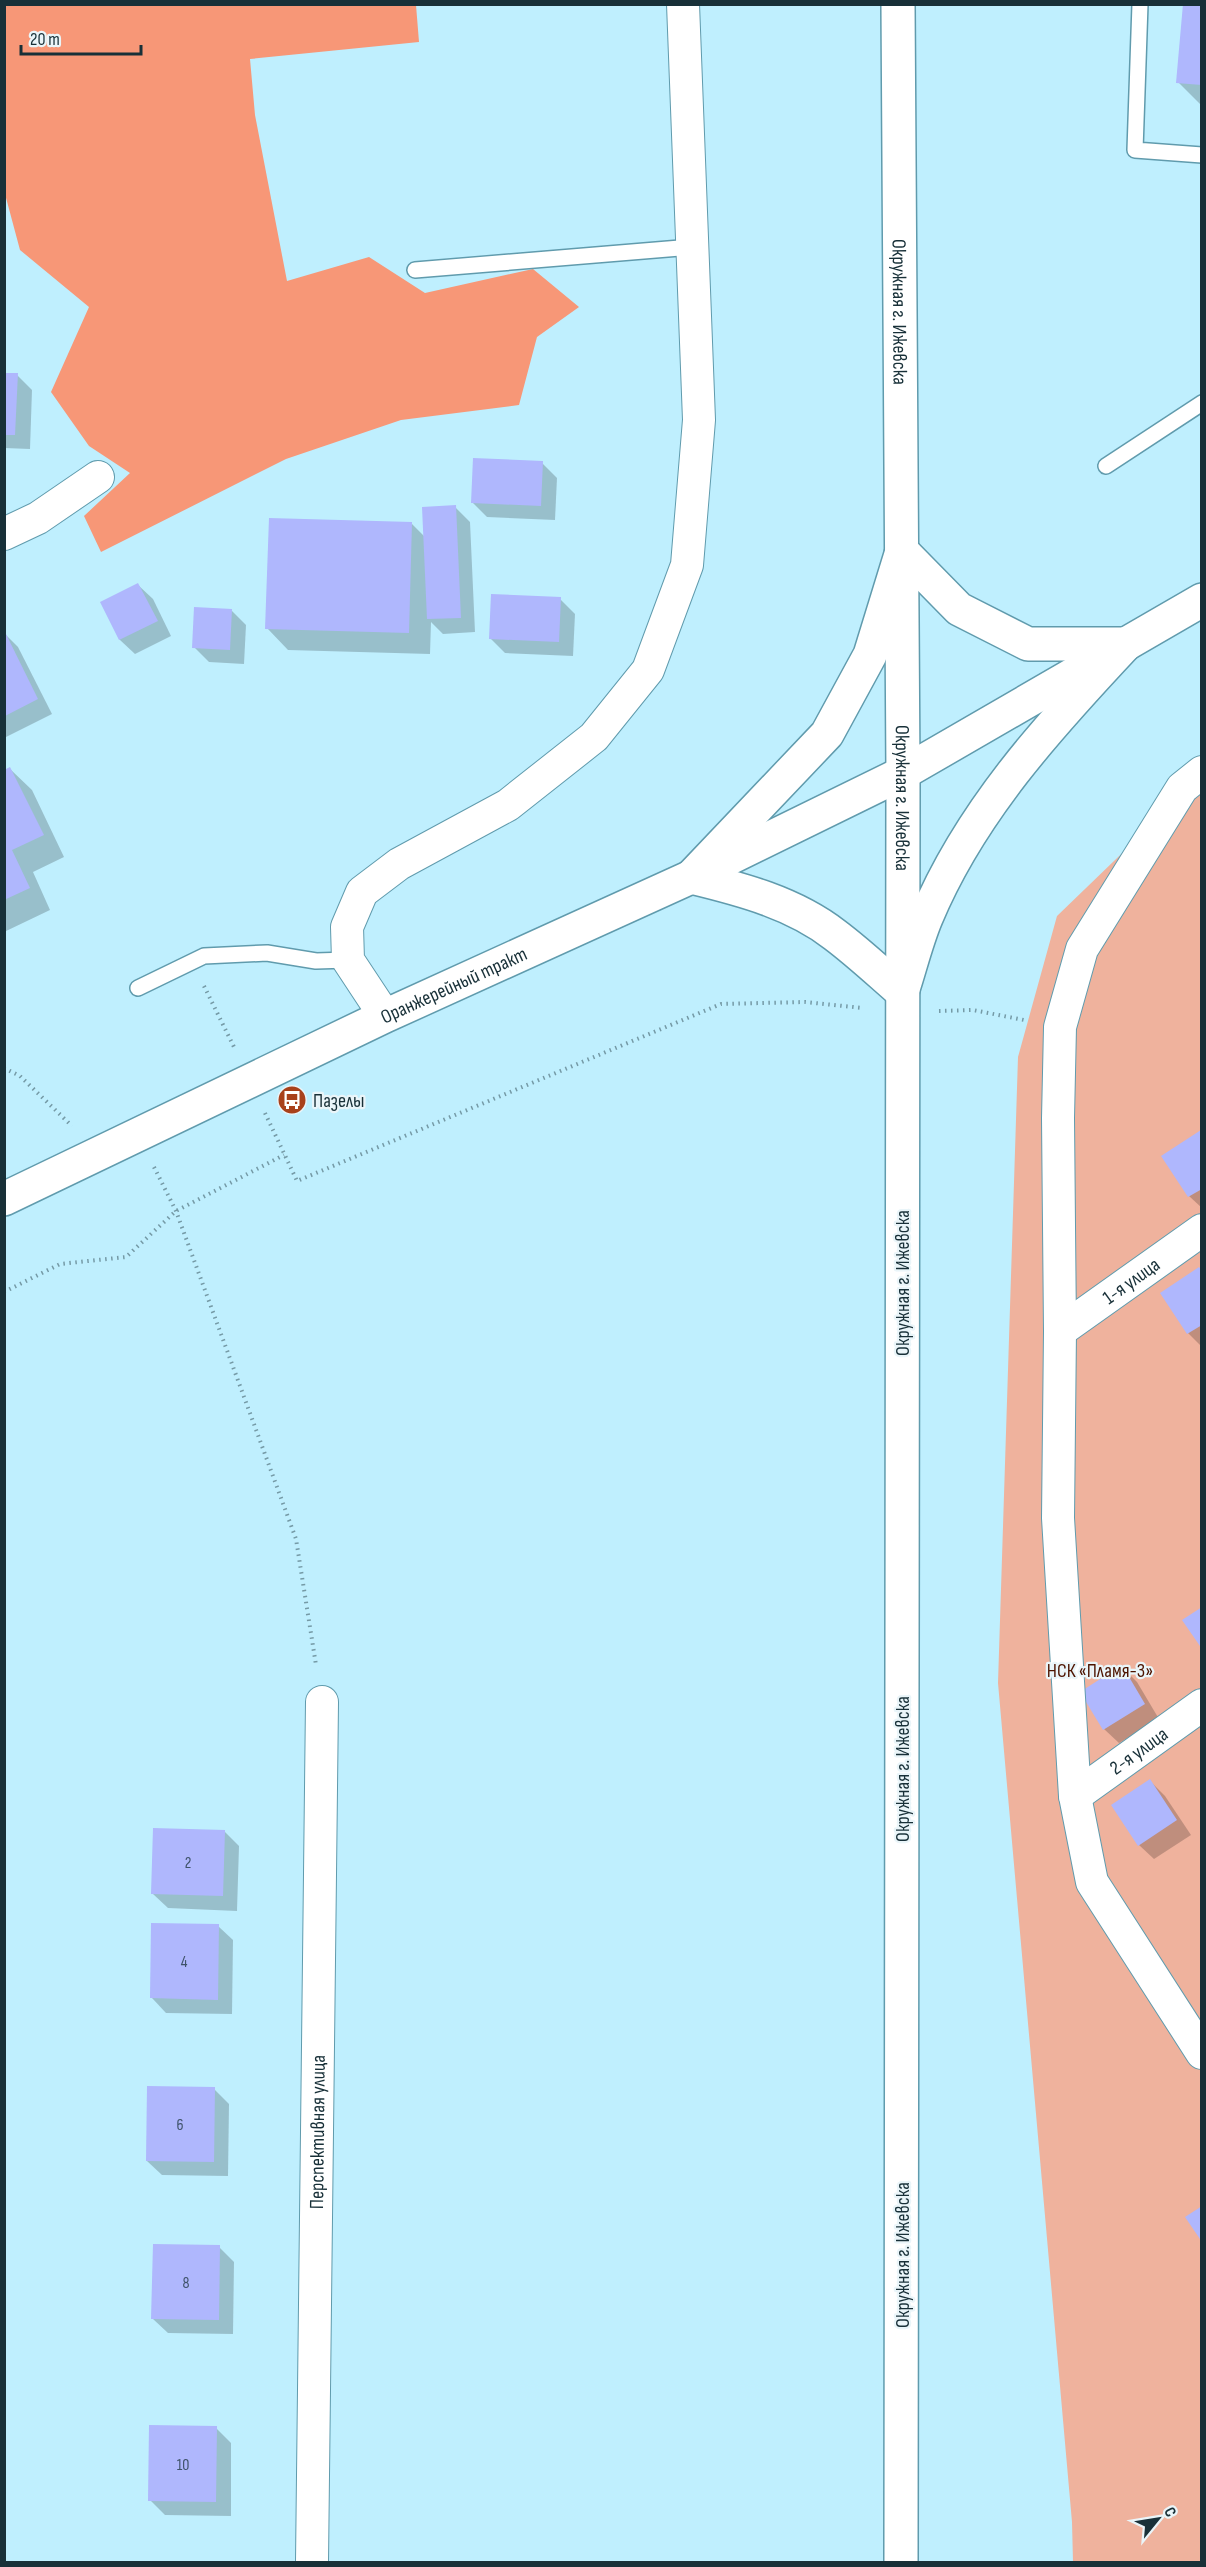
<svg xmlns="http://www.w3.org/2000/svg" width="1206" height="2567" font-family="'Sofia Sans Condensed',sans-serif">
	<style>
		.green { fill: #efb29d }
		.forest { fill: #f79777 }
		.shadow { fill: #0003 }
		.building { fill: #afb7fd }
		.lines { fill: none; stroke-linecap: round; stroke-linejoin: round }
		.service-casing { stroke: #609bad; stroke-width: 18 }
		.minor-casing { stroke: #609bad; stroke-width: 34 }
		.tertiary-casing { stroke: #609bad; stroke-width: 36 }
		.primary-casing { stroke: #609bad; stroke-width: 36 }
		.path { stroke: #759aa6; stroke-width: 4; stroke-dasharray: 1.5 4.5; stroke-linecap: butt }
		.service { stroke: #fff; stroke-width: 15 }
		.minor { stroke: #fff; stroke-width: 32 }
		.tertiary { stroke: #fff; stroke-width: 33 }
		.primary { stroke: #fff; stroke-width: 33 }
		.labels { text-anchor: middle; stroke-width: 4.5; stroke-linejoin: round; paint-order: stroke }
		.number-label { font-size: 16px; fill: #3e5269 }
		.street-label { font-size: 20px; fill: #183038; stroke: #eaf5f9 }
		.poi-label { font-size: 20px; fill: #183038; stroke: #eaf5f9; text-anchor: start }
		.park-label { font-size: 20px; fill: #4e1400; stroke: #eaf5f9 }
	</style>
	<rect width="100%" height="100%" fill="#bfeffe"/>
	<!-- green -->
	<path class="green" d="M1201,777V2562H1073L1072,2522L998,1683L1018,1057L1057,916Z"/>
	<!-- forest -->
	<path class="forest" d="M4,5H416L419,42L250,59L255,115L287,281L369,257L425,293L533,269L579,307L537,337L519,405L401,420L286,459L101,552L84,516L130,473L89,446L51,392L89,307L20,250L5,194Z"/>
	<!-- shadow -->
	<g class="shadow">
		<path d="M1202,4V106L1178,82Z"/>
		<path d="M4,374L17,375L32,390L30,449L4,448Z"/>
		<path d="M542,463L557,478L555,520L487,517L472,502Z"/>
		<path d="M455,507L470,522L475,632L443,634L431,622L430,654L288,650L267,628L412,524L425,537Z"/>
		<path d="M138,585L153,599L171,636L135,654L120,640L102,603Z"/>
		<path d="M560,599L575,614L573,656L505,653L490,638Z"/>
		<path d="M231,610L246,625L244,664L209,662L194,647Z"/>
		<path d="M4,633L18,647L52,714L4,738Z"/>
		<path d="M10,769L32,790L64,857L33,872L50,910L4,932V771Z"/>
		<path d="M1200,1132L1202,1133V1208L1189,1196L1163,1157Z"/>
		<path d="M1202,1272V1347L1188,1333L1162,1294Z"/>
		<path d="M1122,1667L1137,1682L1159,1719L1119,1743L1104,1729Z"/>
		<path d="M1150,1781L1165,1796L1191,1835L1154,1859L1139,1845Z"/>
		<path d="M224,1831L239,1846L237,1911L168,1908L153,1894Z"/>
		<path d="M218,1926L233,1940L232,2014L166,2013L152,1998Z"/>
		<path d="M214,2089L229,2104L228,2176L162,2175L147,2161Z"/>
		<path d="M219,2247L234,2262L233,2334L168,2333L153,2319Z"/>
		<path d="M216,2428L231,2443V2516L165,2515L150,2500Z"/>
	</g>
	<!-- building -->
	<g class="building">
		<path d="M1183,4H1202V85L1176,83Z"/>
		<path d="M4,373H18L15,435H4Z"/>
		<path d="M473,458L543,461L541,506L471,503Z"/>
		<path d="M456,505L461,618L427,619L422,507Z"/>
		<path d="M269,518L412,522L409,633L265,629Z"/>
		<path d="M138,583L158,621L119,640L100,602Z"/>
		<path d="M491,594L561,597L559,642L489,639Z"/>
		<path d="M194,607L232,609L230,650L192,648Z"/>
		<path d="M5,632L38,699L5,716Z"/>
		<path d="M10,767L44,835L12,850L30,888L4,900V770Z"/>
		<path d="M1201,1130L1202,1189L1188,1197L1161,1156Z"/>
		<path d="M1199,1267L1202,1271V1325L1187,1334L1160,1293Z"/>
		<path d="M1202,1607V1649L1182,1620Z"/>
		<path d="M1122,1665L1145,1704L1103,1730L1080,1692Z"/>
		<path d="M1150,1779L1177,1820L1138,1846L1111,1805Z"/>
		<path d="M153,1828L225,1830L223,1896L151,1894Z"/>
		<path d="M151,1923L219,1924L218,2000L150,1998Z"/>
		<path d="M147,2086L215,2087L214,2162L146,2161Z"/>
		<path d="M1202,2206V2242L1185,2217Z"/>
		<path d="M153,2244L220,2245L219,2320L151,2319Z"/>
		<path d="M149,2425L217,2426L216,2502L148,2501Z"/>
	</g>
	<g class="lines">
		<!-- service casing -->
		<g class="service-casing">
			<g id="service">
				<path d="M1140,4L1135,150L1202,155"/>
				<path d="M415,270L692,247"/>
				<path d="M1106,466L1202,403"/>
				<path d="M138,988L204,956L267,953L316,961L348,960"/>
			</g>
		</g>
		<!-- minor casing -->
		<g class="minor-casing">
			<g id="minor">
				<path d="M4,534L38,518L98,477"/>
				<path d="M1202,772L1182,788L1082,949L1060,1027L1058,1118L1060,1331L1058,1518L1075,1796L1092,1882L1202,2053"/>
				<path d="M385,1016L348,960L347,927L362,892L399,864L508,805L594,737L648,670L687,565L699,420L683,4"/>
				<path id="s1" d="M1060,1331L1202,1230"/>
				<path id="s2" d="M1075,1796L1202,1705"/>
				<path id="s3" d="M312,2562L322,1702"/>
			</g>
		</g>
		<!-- tertiary casing -->
		<g class="tertiary-casing">
			<g id="tertiary">
				<path id="s4" d="M4,1199L385,1016L691,877L903,773L1202,600"/>
			</g>
		</g>
		<!-- primary casing -->
		<g class="primary-casing">
			<g id="primary">
				<path id="s5" d="M898,4L903,773L901,2562"/>
				<path d="M691,877C741,889 794,903 835,935C859,953 880,973 902,992C910,968 916,942 926,918C970,812 1049,726 1126,644"/>
				<path d="M691,877L827,734L870,655L902,551L959,609L1028,644H1126"/>
			</g>
		</g>
		<!-- path -->
		<g class="path">
			<path d="M204,986L234,1047"/>
			<path d="M939,1011L973,1010L1024,1020"/>
			<path d="M4,1068L20,1076L72,1126"/>
			<path d="M265,1113L297,1181L721,1004L805,1002L863,1008"/>
			<path d="M154,1167L176,1211L296,1539L316,1665"/>
			<path d="M4,1292L60,1264L126,1257L176,1211L284,1155"/>
		</g>
		<!-- service -->
		<use href="#service" class="service"/>
		<!-- minor -->
		<use href="#minor" class="minor"/>
		<!-- tertiary -->
		<use href="#tertiary" class="tertiary"/>
		<!-- primary -->
		<use href="#primary" class="primary"/>
	</g>
	<!-- icons -->
	<defs>
		<g id="bus-disc" transform="scale(1.5)"><circle r="9.5" fill="#a8411b" stroke="#eaf5f9"/><path d="M-5-6H5V4H4V6H2V4H-2V6H-4V4H-5ZM-3.5-4V0h7V-4ZM-3.5 1.2v1.5H-2V1.2ZM2 1.2v1.5H3.5V1.2Z" fill="#fff"/></g>
	</defs>
	<g fill-rule="evenodd">
		<use href="#bus-disc" x="292" y="1100"/>
	</g>
	<g class="labels">
		<!-- number labels -->
		<g class="number-label">
			<text x="188" y="1868">2</text>
			<text x="184" y="1967">4</text>
			<text x="180" y="2130">6</text>
			<text x="186" y="2288">8</text>
			<text x="183" y="2470">10</text>
		</g>
		<!-- street labels -->
		<g class="street-label">
			<text dy="7" stroke="none"><textPath href="#s5" startOffset="308">Окружная г. Ижевска</textPath></text>
			<text dy="7" stroke="none"><textPath href="#s5" startOffset="794">Окружная г. Ижевска</textPath></text>
			<text dy="7" stroke="none"><textPath href="#s4" startOffset="498">Оранжерейный тракт</textPath></text>
			<text dy="7" stroke="none"><textPath href="#s1" startOffset="87">1-я улица</textPath></text>
			<text transform="translate(902 1283) rotate(-90)" y="7">Окружная г. Ижевска</text>
			<text dy="7" stroke="none"><textPath href="#s2" startOffset="78">2-я улица</textPath></text>
			<text transform="translate(902 1769) rotate(-90)" y="7">Окружная г. Ижевска</text>
			<text dy="7" stroke="none"><textPath href="#s3" startOffset="430">Перспективная улица</textPath></text>
			<text transform="translate(902 2255) rotate(-90)" y="7">Окружная г. Ижевска</text>
		</g>
		<!-- poi labels -->
		<g class="poi-label">
			<text x="313" y="1107">Пазелы</text>
		</g>
		<!-- park labels -->
		<g class="park-label">
			<text x="1100" y="1677">НСК «Пламя-3»</text>
		</g>
	</g>
	<!-- border -->
	<rect width="1206" height="2567" fill="none" stroke="#183038" stroke-width="12"/>
	<!-- north arrow -->
	<g transform="translate(1158 2519) rotate(60)" stroke="#eaf5f9" stroke-width="4.5" paint-order="stroke">
	<path d="M0-4.5L10 22L0 15L-10 22Z" fill="#183038"/>
	<text y="-9" font-size="16" font-weight="bold" text-anchor="middle" fill="#183038">С</text>
	</g>
	<!-- scale -->
	<path d="M21 45v9h120v-9" fill="none" stroke="#183038" stroke-width="3"/>
	<text x="30" y="45" font-size="18" fill="#183038" stroke="#eaf5f9" stroke-width="4.5" paint-order="stroke">20 m</text>
</svg>
